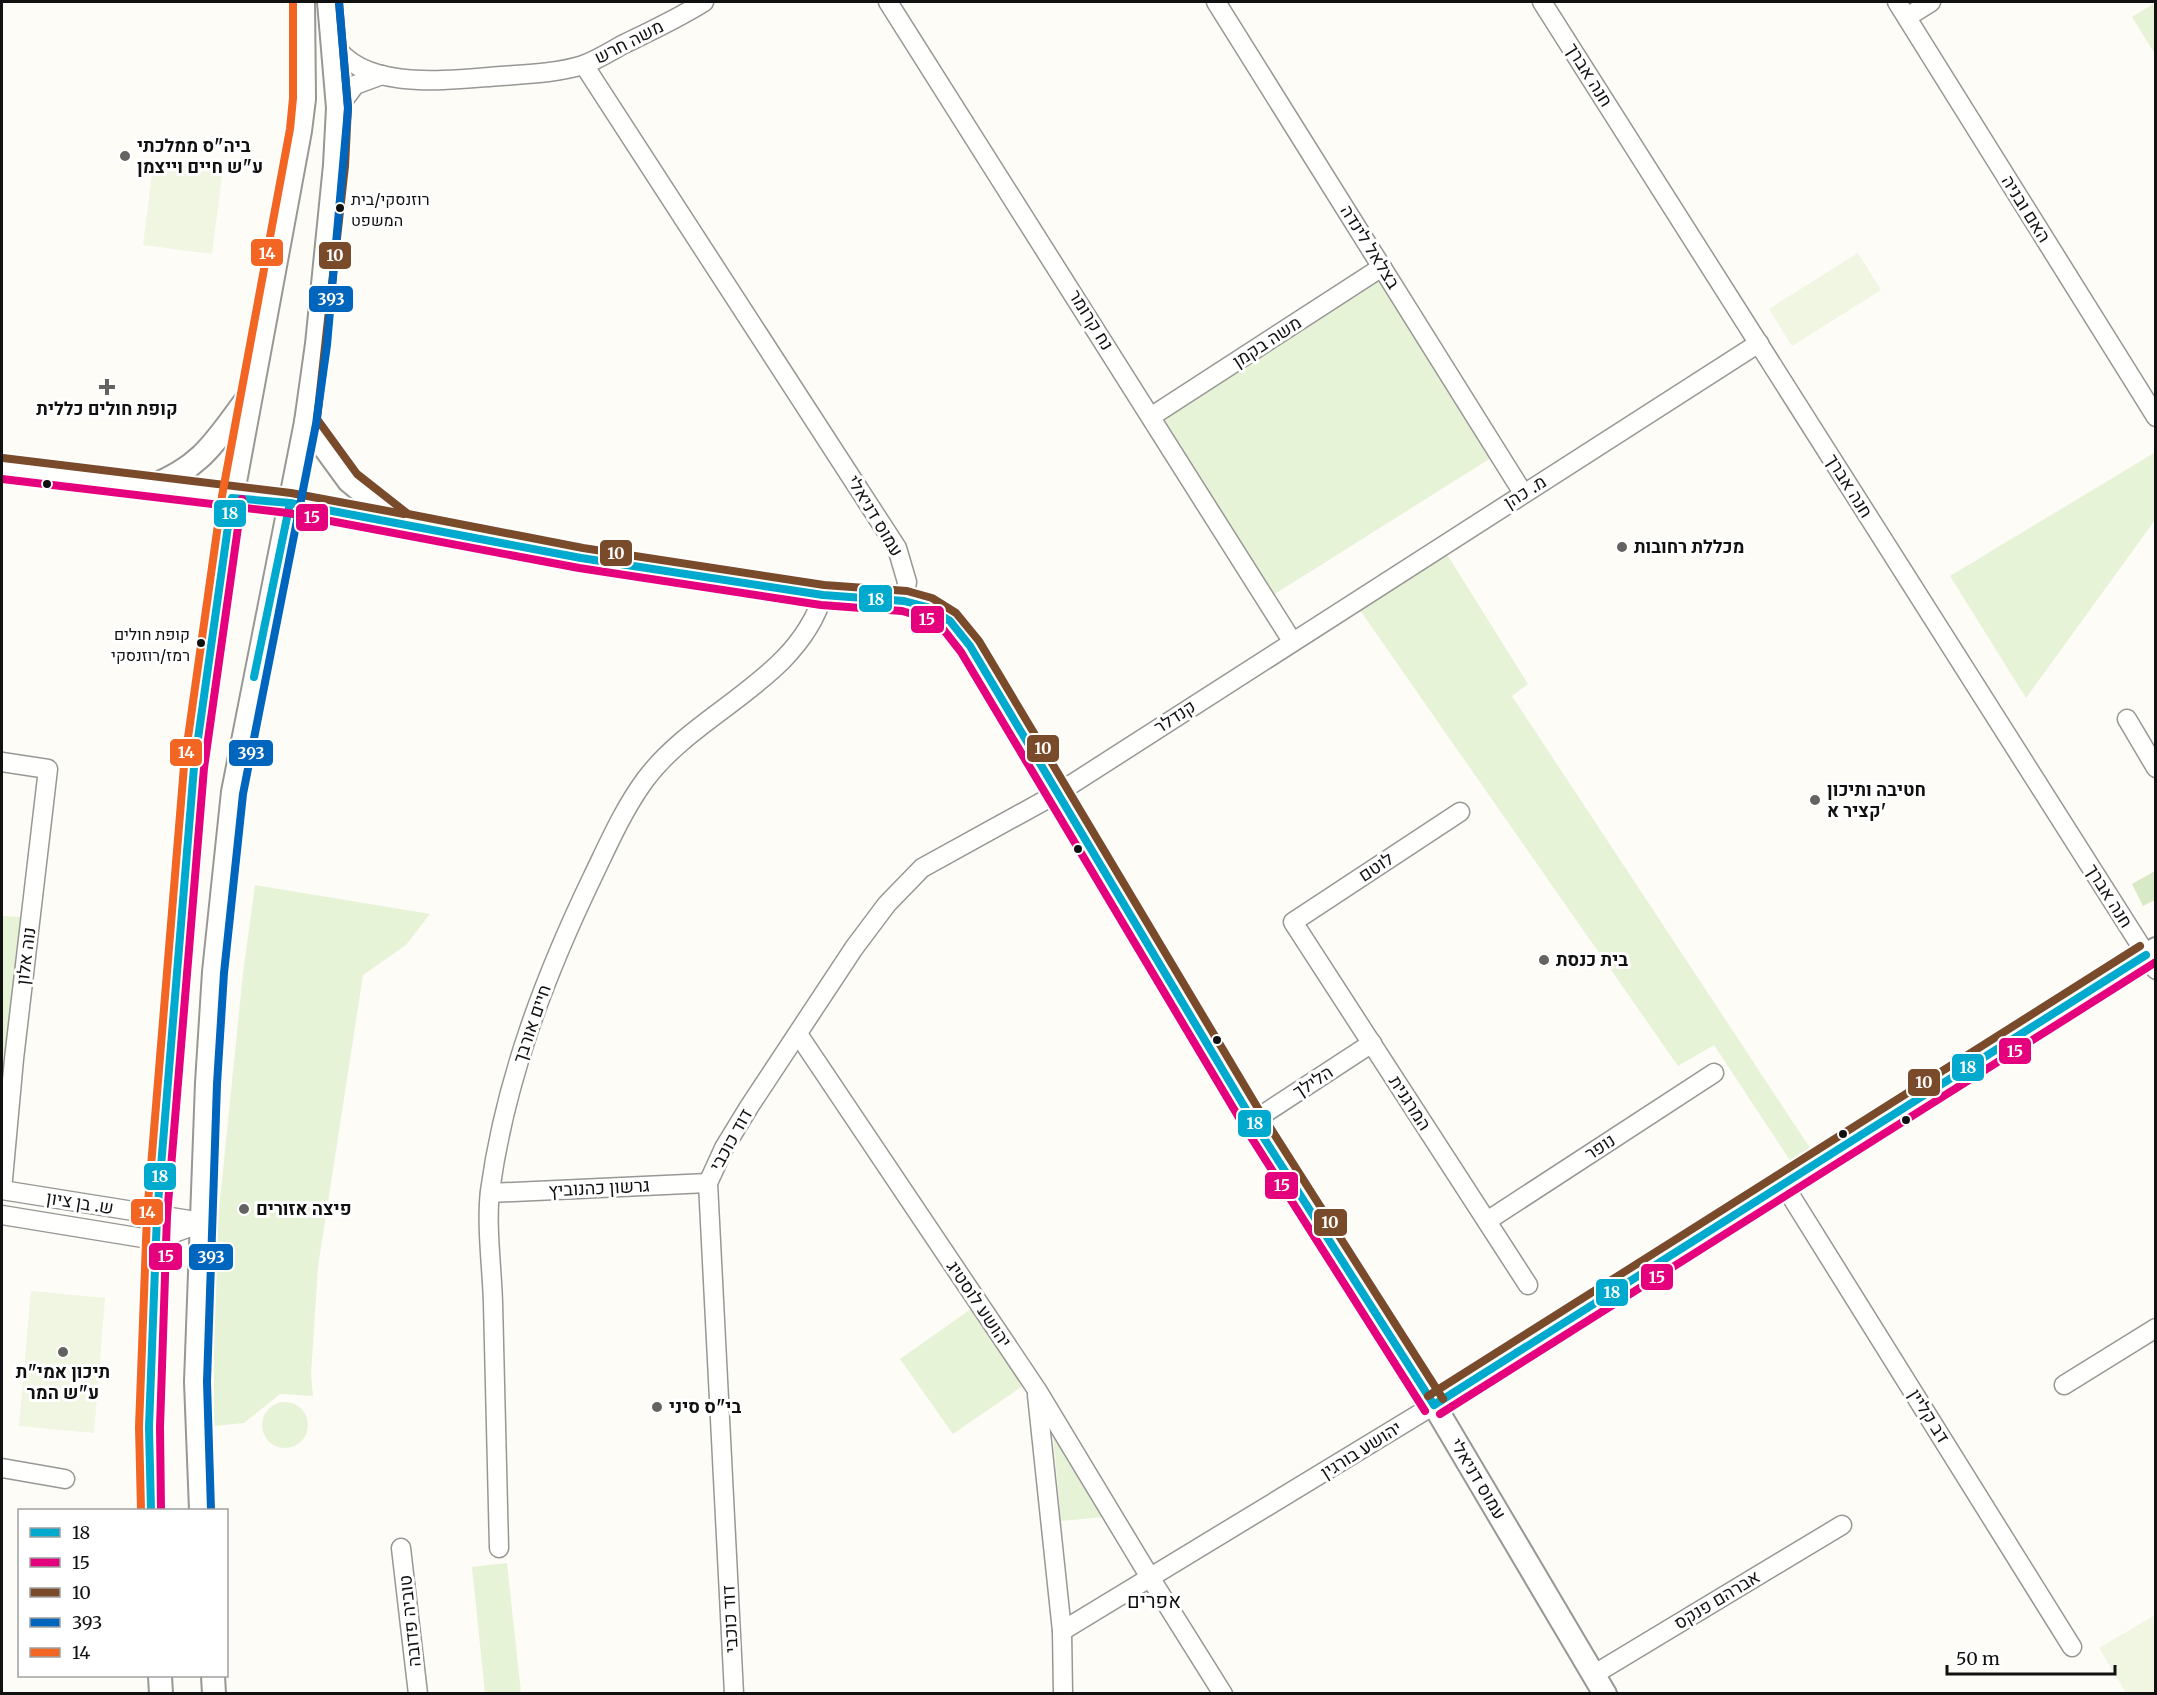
<svg xmlns="http://www.w3.org/2000/svg" width="2157" height="1695" font-family="Merriweather,Heebo,serif">
	<style>
		.green { fill: #e7f3d7 }
		.forest { fill: #d8eac5 }
		.pitch { fill: #f0f6e1 }
		.lines { fill: none; stroke-linecap: round; stroke-linejoin: round }
		.minor-casing { stroke: #979795; stroke-width: 21 }
		.tertiary-casing { stroke: #979795; stroke-width: 26 }
		.minor { stroke: #fffffe; stroke-width: 18 }
		.tertiary { stroke: #fffffe; stroke-width: 22 }
		.bus-1-casing { stroke: #fff; stroke-width: 12 }
		.bus-2-casing { stroke: #fff; stroke-width: 12 }
		.bus-3-casing { stroke: #fff; stroke-width: 12 }
		.bus-4-casing { stroke: #fff; stroke-width: 12 }
		.bus-5-casing { stroke: #fff; stroke-width: 12 }
		.bus-1 { stroke: #00a9ce; stroke-width: 8 }
		.bus-2 { stroke: #e5007d; stroke-width: 8 }
		.bus-3 { stroke: #7a4b2a; stroke-width: 8 }
		.bus-4 { stroke: #0065bd; stroke-width: 8 }
		.bus-5 { stroke: #f26522; stroke-width: 8 }
		.poi-dot { fill: #646362; stroke: #fff; stroke-width: 2 }
		.bus-dot { fill: #111; stroke: #fff; stroke-width: 2 }
		.labels { text-anchor: middle; stroke-width: 6; stroke-linejoin: round; paint-order: stroke }
		.bus-label { font-size: 16px; fill: #111; stroke: #fff; text-anchor: start }
		.street-label { font-size: 18px; fill: #111; stroke: #fff }
		.poi-label { font-size: 18px; font-weight: bold; fill: #111; stroke: #fff; text-anchor: start }
		.neighbourhood-label { font-size: 20px; fill: #111; stroke: #fff }
		.line-badge { stroke: #fff; stroke-width: 2 }
		.badge-label { font-size: 16px; text-anchor: middle; font-weight: bold; fill: #fff }
	</style>
	<rect width="100%" height="100%" fill="#fdfcf7"/>
	<!-- green -->
	<g class="green">
		<path d="M2155,3V54L2132,17Z"/>
		<path d="M1381,277L1494,456L1267,599L1154,420Z"/>
		<path d="M2154,453L2155,520L2026,698L1950,576Z"/>
		<path d="M1443,548L1528,684L1512,696L1816,1157L1795,1168L1714,1045L1678,1066L1357,606Z"/>
		<path d="M255,885L430,914L406,945L363,975L318,1267L311,1374L313,1396L280,1394L244,1423L214,1426V1259L243,973Z"/>
		<path d="M2,916L23,917L5,1055L2,1054Z"/>
		<path d="M971,1309L1024,1385L953,1434L900,1359Z"/>
		<circle cx="285" cy="1425" r="23"/>
		<path d="M1053,1435L1104,1517L1061,1521Z"/>
		<path d="M507,1563L521,1693H485L472,1567Z"/>
	</g>
	<!-- forest -->
	<path class="forest" d="M2155,871V900L2143,906L2132,884Z"/>
	<!-- pitch -->
	<g class="pitch">
		<path d="M154,159L223,168L212,254L143,245Z"/>
		<path d="M1858,253L1881,290L1792,346L1769,309Z"/>
		<path d="M31,1291L105,1298L94,1433L19,1426Z"/>
		<path d="M2155,1615V1693H2126L2099,1648Z"/>
	</g>
	<g class="lines">
		<!-- minor casing -->
		<g class="minor-casing">
			<g id="minor">
				<path d="M888,2L1292,641"/>
				<path d="M1216,2L1523,493"/>
				<path d="M1542,2L2156,970"/>
				<path d="M1897,2L2156,417"/>
				<path d="M1907,17L1931,2"/>
				<path d="M334,44C364,93 454,79 501,76C528,74 557,73 583,65C597,60 611,51 624,44C651,31 679,18 704,2"/>
				<path d="M584,65L897,548L907,582L904,601"/>
				<path d="M338,108L355,85L382,75"/>
				<path d="M1152,416L1382,267"/>
				<path d="M2127,719L2156,768"/>
				<path d="M2,762L48,769L14,1059L2,1190"/>
				<path d="M1460,812L1293,922L1528,1285"/>
				<path d="M798,1034L1037,1390L1151,1579L1223,1694"/>
				<path d="M1253,1121L1372,1043"/>
				<path d="M1784,1185L2072,1647"/>
				<path d="M2,1190L202,1222"/>
				<path d="M490,1193L708,1183"/>
				<path d="M2,1215L155,1240L204,1222"/>
				<path d="M1487,1221L1714,1073"/>
				<path d="M2064,1385L2156,1328"/>
				<path d="M1037,1395L1062,1631"/>
				<path d="M2,1468L65,1479"/>
				<path d="M401,1548L418,1694"/>
				<path d="M499,1548C497,1467 495,1385 493,1303C492,1268 486,1226 490,1191C505,1081 544,978 592,878C608,845 623,810 645,780C696,711 797,681 823,595"/>
				<path d="M1593,1675L1842,1525"/>
				<path d="M734,1694L708,1183L724,1148L749,1107L854,948L887,904L922,868L1058,793L1759,343"/>
				<path d="M1063,1694L1062,1631L1434,1405"/>
			</g>
		</g>
		<!-- tertiary casing -->
		<g class="tertiary-casing">
			<g id="tertiary">
				<path d="M306,422L349,481L399,522"/>
				<path d="M2,468L290,503L581,558L823,595L904,601L927,607L950,621L970,646L1253,1121L1434,1405L1605,1694"/>
				<path d="M152,486C203,466 216,440 247,399"/>
				<path d="M1434,1405L2156,949"/>
				<path d="M151,1510L149,1427L157,1215L162,1173L194,767L208,659L232,498L300,131L304,99L303,2"/>
				<path d="M201,1510L196,1382L207,1083L214,972L233,792L306,422L317,344L335,165L338,108L329,2"/>
				<path d="M160,1676L161,1694"/>
				<path d="M213,1676L214,1694"/>
			</g>
		</g>
		<!-- minor -->
		<use href="#minor" class="minor"/>
		<!-- tertiary -->
		<use href="#tertiary" class="tertiary"/>
		<!-- bus-1 casing -->
		<g class="bus-1-casing">
			<g id="bus-1">
				<path d="M254,677L290,503"/>
				<path d="M1434,1405L2146,955"/>
				<path d="M151,1510L149,1427L157,1215L194,767L232,498L290,503L581,558L823,595L904,601L927,607L950,621L970,646L1253,1121L1434,1405"/>
			</g>
		</g>
		<!-- bus-2 casing -->
		<g class="bus-2-casing">
			<g id="bus-2">
				<path d="M2,479L288,513L579,568L821,605L902,611L923,617L943,629L961,652L1244,1126L1425,1411"/>
				<path d="M1440,1414L2156,962"/>
				<path d="M161,1510L160,1427L167,1216L204,768L242,499"/>
			</g>
		</g>
		<!-- bus-3 casing -->
		<g class="bus-3-casing">
			<g id="bus-3">
				<path d="M339,2L348,107L345,166L317,419L357,474L408,514L583,548L824,585L907,591L932,598L956,613L979,641L1262,1115L1443,1399"/>
				<path d="M3,458L291,493L404,514"/>
				<path d="M1428,1396L2140,946"/>
			</g>
		</g>
		<!-- bus-4 casing -->
		<g class="bus-4-casing">
			<path id="bus-4" d="M211,1510L207,1382L217,1084L224,973L243,794L316,424L327,345L348,109L339,2"/>
		</g>
		<!-- bus-5 casing -->
		<g class="bus-5-casing">
			<path id="bus-5" d="M141,1510L139,1427L147,1215L184,766L222,496L290,129L293,98V2"/>
		</g>
		<!-- bus-1 -->
		<use href="#bus-1" class="bus-1"/>
		<!-- bus-2 -->
		<use href="#bus-2" class="bus-2"/>
		<!-- bus-3 -->
		<use href="#bus-3" class="bus-3"/>
		<!-- bus-4 -->
		<use href="#bus-4" class="bus-4"/>
		<!-- bus-5 -->
		<use href="#bus-5" class="bus-5"/>
	</g>
	<!-- markers -->
	<g class="poi-dot">
		<circle cx="125" cy="156" r="6"/>
		<path d="M104 378h6v6h6v6h-6v6h-6v-6h-6v-6h6z"/>
		<circle cx="1622" cy="547" r="6"/>
		<circle cx="1815" cy="800" r="6"/>
		<circle cx="1544" cy="960" r="6"/>
		<circle cx="244" cy="1209" r="6"/>
		<circle cx="63" cy="1352" r="6"/>
		<circle cx="657" cy="1407" r="6"/>
	</g>
	<g class="bus-dot">
		<circle cx="340" cy="208" r="5"/>
		<circle cx="47" cy="484" r="5"/>
		<circle cx="201" cy="643" r="5"/>
		<circle cx="1078" cy="849" r="5"/>
		<circle cx="1217" cy="1040" r="5"/>
		<circle cx="1906" cy="1120" r="5"/>
		<circle cx="1843" cy="1134" r="5"/>
	</g>
	<g class="labels">
		<!-- bus labels -->
		<g class="bus-label">
			<text x="351" y="205">רוזנסקי/בית<tspan x="351" dy="21">המשפט</tspan></text>
			<text x="190" y="640" text-anchor="end">קופת חולים<tspan x="190" dy="21">רמז/רוזנסקי</tspan></text>
		</g>
		<!-- street labels -->
		<g class="street-label">
			<text transform="translate(629 42) rotate(-27)" y="6">משה חרש</text>
			<text transform="translate(1589 75) rotate(58)" y="6">חנה אברך</text>
			<text transform="translate(2026 209) rotate(58)" y="6">האם ובניה</text>
			<text transform="translate(1370 247) rotate(58)" y="6">בצלאל לינדה</text>
			<text transform="translate(1091 320) rotate(58)" y="6">נח קרומר</text>
			<text transform="translate(1267 342) rotate(-33)" y="6">משה בקמן</text>
			<text transform="translate(1849 486) rotate(58)" y="6">חנה אברך</text>
			<text transform="translate(1525 492) rotate(-32)" y="6">מ. כהן</text>
			<text transform="translate(875 516) rotate(59)" y="6">עמוס דניאלי</text>
			<text transform="translate(1175 717) rotate(-33)" y="6">קנדלר</text>
			<text transform="translate(1376 867) rotate(-33)" y="6">לוטם</text>
			<text transform="translate(2109 896) rotate(58)" y="6">חנה אברך</text>
			<text transform="translate(26 956) rotate(-83)" y="6">נוה אלון</text>
			<text transform="translate(532 1024) rotate(-71)" y="6">חיים אורבך</text>
			<text transform="translate(1313 1082) rotate(-33)" y="6">הלילך</text>
			<text transform="translate(1410 1103) rotate(57)" y="6">המרגנית</text>
			<text transform="translate(731 1140) rotate(-61)" y="6">דוד כוכבי</text>
			<text transform="translate(1600 1147) rotate(-33)" y="6">נופר</text>
			<text transform="translate(599 1188) rotate(-3)" y="6">גרשון כהנוביץ</text>
			<text transform="translate(80 1203) rotate(9)" y="6">ש. בן ציון</text>
			<text transform="translate(979 1304) rotate(56)" y="6">יהושע לוסטיג</text>
			<text transform="translate(1929 1416) rotate(58)" y="6">דב קליין</text>
			<text transform="translate(1361 1450) rotate(-32)" y="6">יהושע בורגין</text>
			<text transform="translate(1478 1479) rotate(59)" y="6">עמוס דניאלי</text>
			<text transform="translate(1717 1600) rotate(-31)" y="6">אברהם פנקס</text>
			<text transform="translate(730 1619) rotate(-93)" y="6">דוד כוכבי</text>
			<text transform="translate(410 1621) rotate(-96)" y="6">טוביה פדובה</text>
		</g>
		<!-- poi labels -->
		<g class="poi-label">
			<text x="137" y="152">ביה"ס ממלכתי<tspan x="137" dy="21">ע"ש חיים וייצמן</tspan></text>
			<text x="107" y="415" text-anchor="middle">קופת חולים כללית</text>
			<text x="1634" y="553">מכללת רחובות</text>
			<text x="1827" y="796">חטיבה ותיכון<tspan x="1827" dy="21">קציר א'</tspan></text>
			<text x="1556" y="966">בית כנסת</text>
			<text x="256" y="1215">פיצה אזורים</text>
			<text x="63" y="1378" text-anchor="middle">תיכון אמי"ת<tspan x="63" dy="21">ע"ש המר</tspan></text>
			<text x="669" y="1413">בי"ס סיני</text>
		</g>
		<!-- neighbourhood labels -->
		<g class="neighbourhood-label">
			<text x="1154" y="1608">אפרים</text>
		</g>
	</g>
	<g class="line-badge">
		<rect x="250" y="238" width="34" height="29" rx="6" fill="#f26522"/>
		<rect x="318" y="241" width="34" height="29" rx="6" fill="#7a4b2a"/>
		<rect x="308" y="285" width="46" height="28" rx="6" fill="#0065bd"/>
		<rect x="213" y="499" width="34" height="29" rx="6" fill="#00a9ce"/>
		<rect x="295" y="503" width="34" height="29" rx="6" fill="#e5007d"/>
		<rect x="599" y="539" width="34" height="28" rx="6" fill="#7a4b2a"/>
		<rect x="858" y="584" width="35" height="29" rx="6" fill="#00a9ce"/>
		<rect x="910" y="605" width="35" height="29" rx="6" fill="#e5007d"/>
		<rect x="1026" y="734" width="34" height="29" rx="6" fill="#7a4b2a"/>
		<rect x="169" y="738" width="34" height="29" rx="6" fill="#f26522"/>
		<rect x="228" y="739" width="46" height="28" rx="6" fill="#0065bd"/>
		<rect x="1998" y="1037" width="34" height="28" rx="6" fill="#e5007d"/>
		<rect x="1951" y="1053" width="34" height="29" rx="6" fill="#00a9ce"/>
		<rect x="1907" y="1068" width="34" height="29" rx="6" fill="#7a4b2a"/>
		<rect x="1237" y="1109" width="35" height="29" rx="6" fill="#00a9ce"/>
		<rect x="143" y="1162" width="34" height="29" rx="6" fill="#00a9ce"/>
		<rect x="1264" y="1171" width="35" height="29" rx="6" fill="#e5007d"/>
		<rect x="130" y="1198" width="34" height="28" rx="6" fill="#f26522"/>
		<rect x="1313" y="1208" width="35" height="29" rx="6" fill="#7a4b2a"/>
		<rect x="148" y="1242" width="35" height="29" rx="6" fill="#e5007d"/>
		<rect x="188" y="1243" width="46" height="28" rx="6" fill="#0065bd"/>
		<rect x="1640" y="1263" width="34" height="28" rx="6" fill="#e5007d"/>
		<rect x="1595" y="1278" width="34" height="29" rx="6" fill="#00a9ce"/>
	</g>
	<g class="badge-label">
		<text x="267" y="259">14</text>
		<text x="335" y="261">10</text>
		<text x="331" y="305">393</text>
		<text x="230" y="519">18</text>
		<text x="312" y="523">15</text>
		<text x="616" y="559">10</text>
		<text x="876" y="605">18</text>
		<text x="927" y="625">15</text>
		<text x="1043" y="754">10</text>
		<text x="186" y="758">14</text>
		<text x="251" y="759">393</text>
		<text x="2015" y="1057">15</text>
		<text x="1968" y="1073">18</text>
		<text x="1924" y="1088">10</text>
		<text x="1255" y="1129">18</text>
		<text x="160" y="1182">18</text>
		<text x="1282" y="1191">15</text>
		<text x="147" y="1218">14</text>
		<text x="1330" y="1228">10</text>
		<text x="166" y="1262">15</text>
		<text x="211" y="1263">393</text>
		<text x="1657" y="1283">15</text>
		<text x="1612" y="1298">18</text>
	</g>
	<!-- border -->
	<rect width="2157" height="1695" fill="none" stroke="#111111" stroke-width="6"/>
	<!-- legend -->
	<rect x="18" y="1509" width="210" height="168" fill="#ffffff" stroke="#a0a0a0" stroke-width="1.5"/>
	<rect x="30" y="1528" width="30" height="9" fill="#00a9ce" stroke="#a0a0a0" stroke-width="1.5"/>
	<text x="72" y="1539" font-size="18" fill="#111111">18</text>
	<rect x="30" y="1558" width="30" height="9" fill="#e5007d" stroke="#a0a0a0" stroke-width="1.5"/>
	<text x="72" y="1569" font-size="18" fill="#111111">15</text>
	<rect x="30" y="1588" width="30" height="9" fill="#7a4b2a" stroke="#a0a0a0" stroke-width="1.5"/>
	<text x="72" y="1599" font-size="18" fill="#111111">10</text>
	<rect x="30" y="1618" width="30" height="9" fill="#0065bd" stroke="#a0a0a0" stroke-width="1.5"/>
	<text x="72" y="1629" font-size="18" fill="#111111">393</text>
	<rect x="30" y="1648" width="30" height="9" fill="#f26522" stroke="#a0a0a0" stroke-width="1.5"/>
	<text x="72" y="1659" font-size="18" fill="#111111">14</text>
	<!-- scale -->
	<path d="M1947 1665v9h168v-9" fill="none" stroke="#111111" stroke-width="3"/>
	<text x="1956" y="1665" font-size="18" fill="#111111" stroke="#ffffff" stroke-width="4.5" paint-order="stroke">50 m</text>
</svg>
